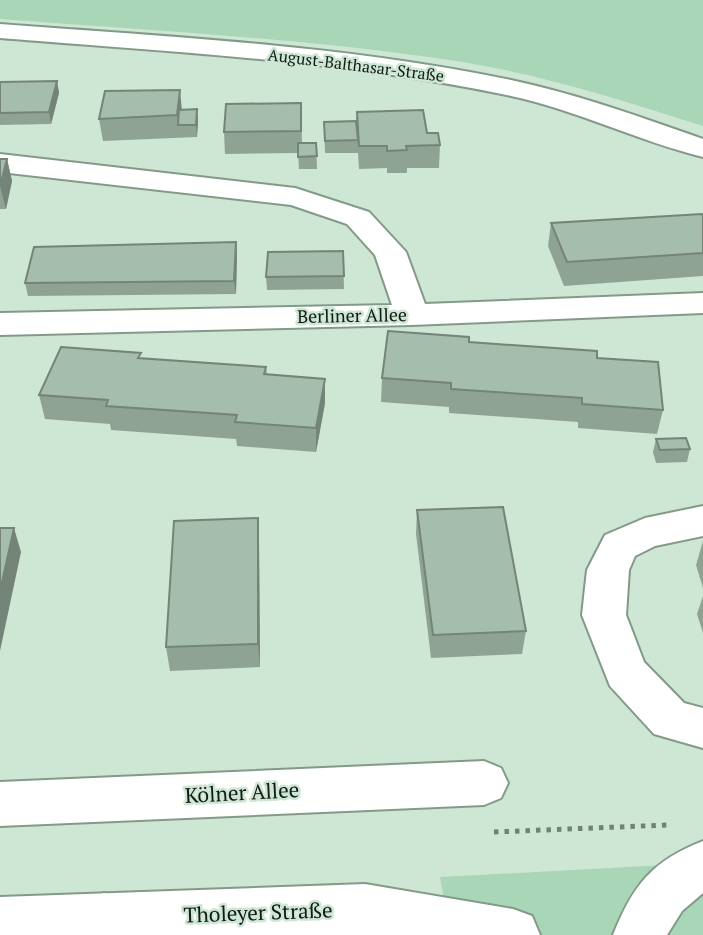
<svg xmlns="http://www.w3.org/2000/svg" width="703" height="935" font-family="'PT Serif',serif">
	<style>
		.green { fill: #a9d6b6 }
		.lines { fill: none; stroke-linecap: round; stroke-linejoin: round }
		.minor-casing { stroke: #839a89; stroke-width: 4 }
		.major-casing { stroke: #839a89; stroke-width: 4 }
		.highway-casing { stroke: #839a89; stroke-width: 4 }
		.path { stroke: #708175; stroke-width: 5; stroke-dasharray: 4.5 6; stroke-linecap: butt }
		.minor { fill: #fff; fill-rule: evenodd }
		.major { fill: #fff; fill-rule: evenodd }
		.highway { fill: #fff; fill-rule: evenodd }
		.wall { fill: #8ea394 }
		.shaded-wall { fill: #748478 }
		.building { fill: #a5bdac; stroke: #748478; stroke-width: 2 }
		.labels { text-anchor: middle; stroke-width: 5; stroke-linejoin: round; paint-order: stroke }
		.far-street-label { font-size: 16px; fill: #111a14; stroke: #cee7d5 }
		.street-label { font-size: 18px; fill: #111a14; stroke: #cee7d5 }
		.near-street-label { font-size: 21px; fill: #111a14; stroke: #cee7d5 }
	</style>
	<rect width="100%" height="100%" fill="#cee7d5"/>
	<!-- green -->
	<g class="green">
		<path d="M0,0H703V126C622,100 540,74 456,61C305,38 152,31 0,19Z"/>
		<path d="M703,863V935H450L440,877Z"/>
	</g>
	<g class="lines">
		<!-- minor casing -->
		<g class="minor-casing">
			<g id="minor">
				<path d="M0,24C171,37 343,45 511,80C577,94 640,117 703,139V157C638,141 577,110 511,96C343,60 171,52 0,38Z"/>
				<path d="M0,154L295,188L369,212L406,252L425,304L703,293V313L412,325L0,335V313L392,305L375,255L347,224L291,205L0,172Z"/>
				<path d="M703,506V536L655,546L635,556L629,570L626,615L644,662L684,703L703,708V748L654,734L610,686L582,615L587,570L605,535L645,518Z"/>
				<path d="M484,761L501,768L508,783L501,798L484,805L0,826V782Z"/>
			</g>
		</g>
		<!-- major casing -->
		<g class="major-casing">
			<g id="major">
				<path d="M703,841V893L682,911L667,935H613C633,885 652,861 703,841Z"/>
				<path d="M365,884L513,909L532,916L540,935H0V897Z"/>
			</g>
		</g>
		<!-- highway casing -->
		<g class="highway-casing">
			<path id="highway" d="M104,893L170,916L178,935H84L77,919L85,901Z"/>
		</g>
		<!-- path -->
		<path class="path" d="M494,832L667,825"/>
		<!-- minor -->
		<use href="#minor" class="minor"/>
		<!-- major -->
		<use href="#major" class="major"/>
		<!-- highway -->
		<use href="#highway" class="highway"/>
	</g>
	<!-- wall -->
	<g class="wall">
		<path d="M57,81L59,93L51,124L0,125V82Z"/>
		<path d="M301,103L302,143H316L317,169H299L298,153L225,154L224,132Z"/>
		<path d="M197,109L198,121L197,137L103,141L99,119L182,110Z"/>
		<path d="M357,112L427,133L440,145L439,168H407V173H387V168L359,169L358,153H325L324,122L356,121Z"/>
		<path d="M0,159H7L12,181L6,209H0Z"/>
		<path d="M703,216V276L564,286L548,246L551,223Z"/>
		<path d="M236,242L237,255L236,294L28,296L25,283Z"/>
		<path d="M343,251L344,289L267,290L266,277Z"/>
		<path d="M469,342L597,358L663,410L657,434L578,428V422L449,413V407L381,402L382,378Z"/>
		<path d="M141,358L266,367L267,374L325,403L316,452L237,446L236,439L111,430L110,424L45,419L39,395Z"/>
		<path d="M656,439L690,449L687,462L656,463L653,452Z"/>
		<path d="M417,510L526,631L522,654L431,658L416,534Z"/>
		<path d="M258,518L259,542L260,667L170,671L166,647Z"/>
		<path d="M703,541V588L696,565Z"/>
		<path d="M703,596V633L697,614Z"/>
	</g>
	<!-- shaded-wall -->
	<g class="shaded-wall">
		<path d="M57,81L59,93L51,124L49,112Z"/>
		<path d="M180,90L182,112L178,125L177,115Z"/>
		<path d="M197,109L198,121L197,137L196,125Z"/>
		<path d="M7,159L12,181L6,209L0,186Z"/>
		<path d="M236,242L237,255L236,294L234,281Z"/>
		<path d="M325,379V403L316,452V428Z"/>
		<path d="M258,518L259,542L260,667L258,644Z"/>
		<path d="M14,528L21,552L0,651V591Z"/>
	</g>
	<!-- building -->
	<g class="building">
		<path d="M57,81L49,112L0,113V82Z"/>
		<path d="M180,90L177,115L99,119L105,91Z"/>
		<path d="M301,103V131L224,132L226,104Z"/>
		<path d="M197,109L196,125H178L179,110Z"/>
		<path d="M423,110L427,133H438L440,145L406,146L407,150L387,151V146H359L357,112Z"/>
		<path d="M356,121L358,140L325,141L324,122Z"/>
		<path d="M298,143H316L317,156L298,157Z"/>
		<path d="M0,159H7L0,186Z"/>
		<path d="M702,214L703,216V253L567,262L551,223Z"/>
		<path d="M236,242L234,281L25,283L34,247Z"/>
		<path d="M343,251L344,276L266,277L268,252Z"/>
		<path d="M388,331L469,337V342L597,351V358L658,362L663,410L582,404V398L451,389V383L382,378Z"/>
		<path d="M61,347L141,353L138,358L266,367L264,374L325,379L316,428L235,422L237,415L106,406L108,400L39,395Z"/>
		<path d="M686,438L690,449L660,450L656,439Z"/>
		<path d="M503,507L526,631L433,635L417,510Z"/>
		<path d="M258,518V644L166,647L174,521Z"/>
		<path d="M0,528H14L0,591Z"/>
	</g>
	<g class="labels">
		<!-- far-street labels -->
		<g class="far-street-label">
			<text transform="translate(356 65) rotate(7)" y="6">August-Balthasar-Straße</text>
		</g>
		<!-- street labels -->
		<g class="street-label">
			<text transform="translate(352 316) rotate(-1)" y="6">Berliner Allee</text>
		</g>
		<!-- near-street labels -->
		<g class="near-street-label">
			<text transform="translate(242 793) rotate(-3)" y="7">Kölner Allee</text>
			<text transform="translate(258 913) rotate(-2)" y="7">Tholeyer Straße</text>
		</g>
	</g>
</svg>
